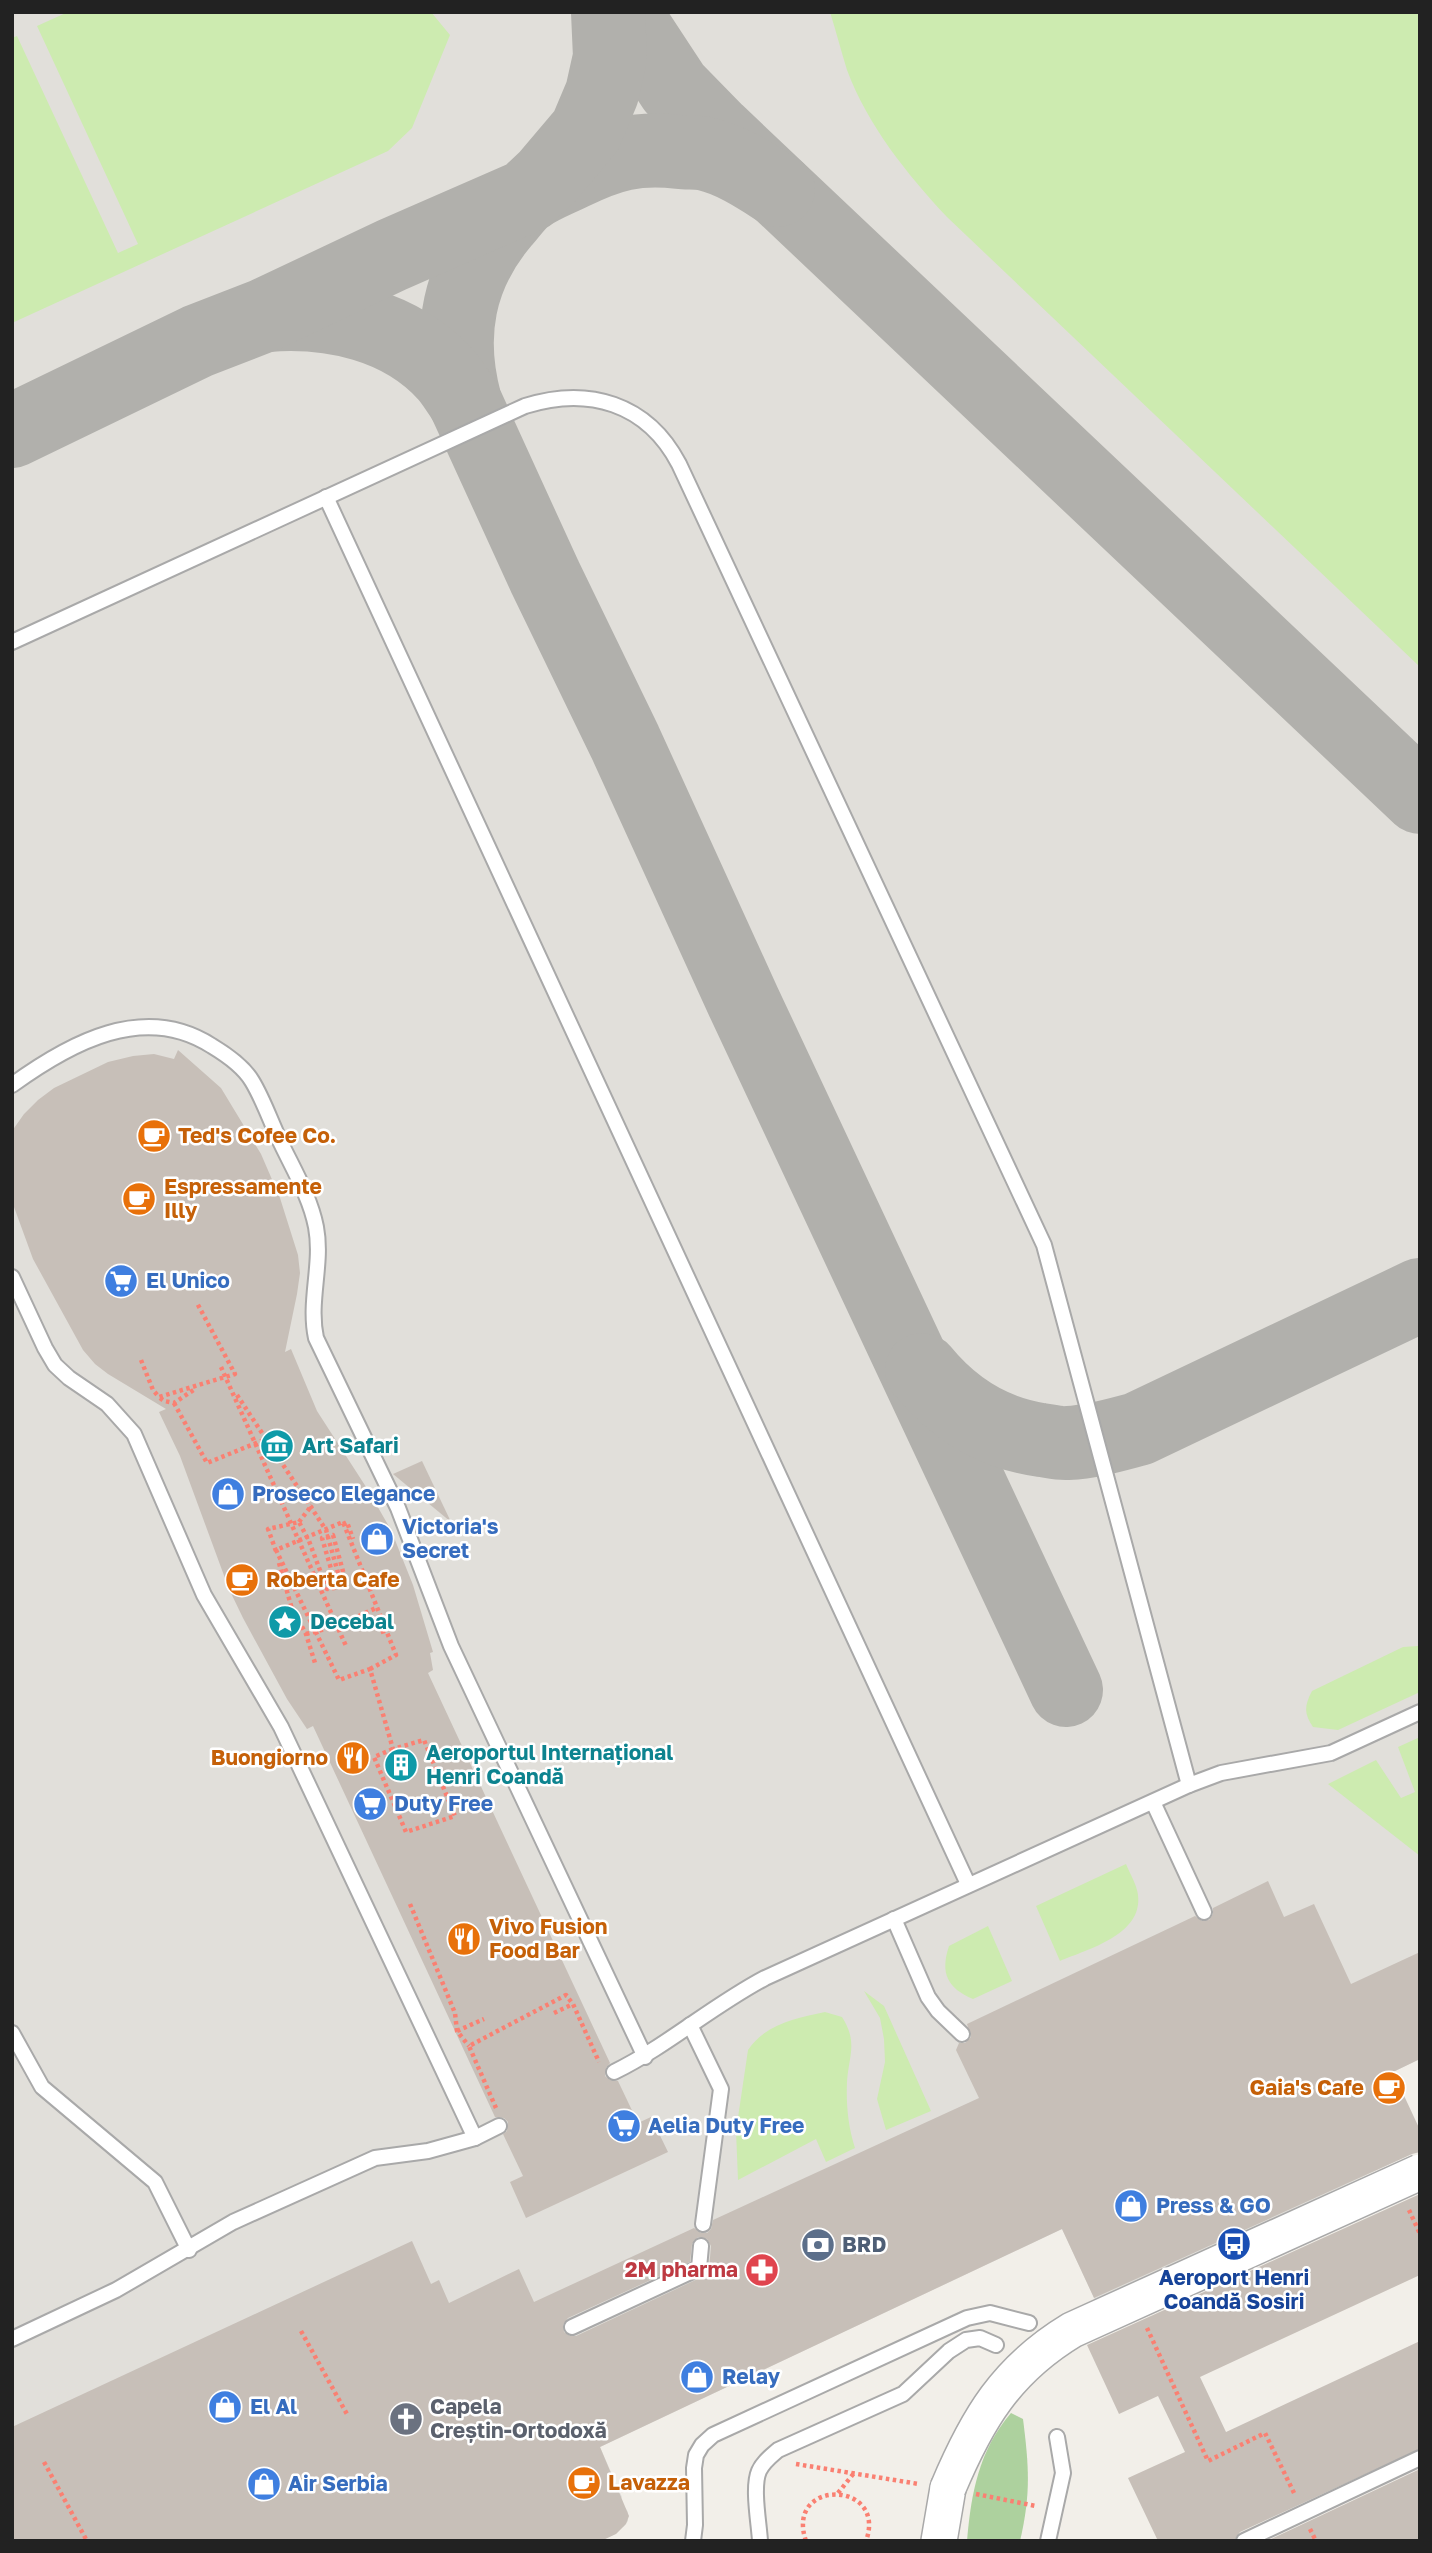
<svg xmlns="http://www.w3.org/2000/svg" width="1432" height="2553" font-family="'Golos Text',sans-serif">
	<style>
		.airport { fill: #e1dfda }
		.grass { fill: #cdebb0 }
		.forest { fill: #add19e }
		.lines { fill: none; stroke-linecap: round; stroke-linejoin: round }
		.taxiway { stroke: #b1b0ac; stroke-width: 74 }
		.building { fill: #c7bfb8; fill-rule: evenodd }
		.service-casing { stroke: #a9a9a9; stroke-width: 18 }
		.tertiary-casing { stroke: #a9a9a9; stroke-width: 38 }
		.path { stroke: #fa8072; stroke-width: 4.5; stroke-dasharray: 3.5 3.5; stroke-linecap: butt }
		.service { stroke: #fff; stroke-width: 14 }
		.tertiary { stroke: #fff; stroke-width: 35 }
		.tertiary-bridge-casing { stroke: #a9a9a9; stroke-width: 38; stroke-linecap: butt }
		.tertiary-bridge { stroke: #fff; stroke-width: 35 }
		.labels { text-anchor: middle; stroke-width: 5; stroke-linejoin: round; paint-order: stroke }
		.food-label { font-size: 21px; font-weight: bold; fill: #c56008; stroke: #fff; text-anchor: start }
		.shop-label { font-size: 21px; font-weight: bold; fill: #366cbe; stroke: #fff; text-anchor: start }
		.culture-label { font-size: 21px; font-weight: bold; fill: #0d838f; stroke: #fff; text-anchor: start }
		.service-label { font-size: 21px; font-weight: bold; fill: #4e5e75; stroke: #fff; text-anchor: start }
		.health-label { font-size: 21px; font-weight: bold; fill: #be3a42; stroke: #fff; text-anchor: end }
		.transit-label { font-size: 21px; font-weight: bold; fill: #164399; stroke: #fff }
		.worship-label { font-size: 21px; font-weight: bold; fill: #5b616d; stroke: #fff; text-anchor: start }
	</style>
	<rect width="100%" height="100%" fill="#f2efe9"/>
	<!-- airport -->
	<path class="airport" d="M12,12H1420V2059L1393,2072L1420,2150L1096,2302L1062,2229L600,2447L622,2497L618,2504L624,2506L628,2512V2521L623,2527L12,2541Z"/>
	<!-- grass -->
	<g class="grass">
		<path d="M68,12H431L450,35L412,128L388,151L12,323V38L17,36L118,253L138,244L37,26Z"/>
		<path d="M830,12H1420V667L947,217C907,174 868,126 847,70C841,51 836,31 830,12Z"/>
		<path d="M1418,1646L1420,1692L1338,1730L1313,1727C1304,1714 1304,1706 1312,1691L1403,1647Z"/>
		<path d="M1420,1737V1856L1328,1784L1376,1760L1401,1798L1415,1792L1398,1747Z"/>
		<path d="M1126,1864C1130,1874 1137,1885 1138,1895C1143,1935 1088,1949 1060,1961L1036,1906Z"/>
		<path d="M988,1926L1012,1981L973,1999C947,1988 940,1973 949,1946Z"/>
		<path d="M864,1991L884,2006L931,2111L886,2130L877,2099L885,2062L884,2039L880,2018Z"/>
		<path d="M825,2012L842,2017C858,2042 849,2055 847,2082C846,2104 848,2126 855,2148L826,2162L816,2139L738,2180L736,2131L748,2050C765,2024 797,2018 825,2012Z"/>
	</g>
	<!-- forest -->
	<path class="forest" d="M1011,2413L1023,2419C1029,2467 1031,2494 1020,2541H967C971,2493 979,2450 1011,2413Z"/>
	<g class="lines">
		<!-- taxiway -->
		<g class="taxiway">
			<path d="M624,12L674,88L717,132L1420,797"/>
			<path d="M778,190C756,176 732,160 706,154C698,152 688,153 680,152C636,147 611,154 572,173C558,180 542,186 529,195C519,201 511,213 503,222C458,275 447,335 465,402L545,577L625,742L744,1003L1066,1690"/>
			<path d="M267,315C331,310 401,325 446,375C453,383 459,393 465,402"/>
			<path d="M12,431L198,341L265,315L392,255L527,196L547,177L586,131L602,93L610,57L608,12"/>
			<path d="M922,1370C953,1408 993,1433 1041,1440C1050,1441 1060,1444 1068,1443C1092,1442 1115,1435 1138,1429L1420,1295"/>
		</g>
	</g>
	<!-- building -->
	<g class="building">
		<path d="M178,1050L221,1088L261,1154L280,1198L298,1255L300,1273L297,1294L285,1352L291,1349L317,1411L368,1490L391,1530L413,1585L433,1652L430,1653L433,1670L428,1673L610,2063L606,2068L605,2076L610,2080L618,2081L638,2123L651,2117L668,2152L526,2218L510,2182L523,2176L503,2134L507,2131L508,2122L504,2118L495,2117L313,1726L307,1729L287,1699L243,1618L229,1589L180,1456L159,1412L166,1409L108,1374L95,1364L83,1350L33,1259L14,1207L12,1131L24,1114L38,1100L54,1088L108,1062L133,1056L154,1054L174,1059Z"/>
		<path d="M422,1461L451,1522L393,1474Z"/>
		<path d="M1268,1881L1284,1917L1314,1904L1351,1984L1420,1952V2059L1393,2072L1420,2130V2152L1412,2154L1094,2298L1062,2229L600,2447L629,2516L626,2524L616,2534L601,2541H12V2427L412,2241L431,2284L439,2280L449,2303L519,2269L534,2302L694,2228L701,2233H707L711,2229L713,2220L979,2098L956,2050L959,2043H965L971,2037L967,2024L1195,1916L1202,1921L1209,1920L1213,1914V1908ZM698,2237L707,2239L711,2246L709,2269L704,2276L576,2336H570L564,2332L563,2325L568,2318L690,2262L692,2244Z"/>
		<path d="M1420,2194V2275L1200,2377L1226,2432L1420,2341V2449L1240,2532L1234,2541H1158L1128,2478L1185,2452L1158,2396L1119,2414L1087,2345Z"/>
		<path d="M1420,2469V2541H1267Z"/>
	</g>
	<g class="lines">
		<!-- service casing -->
		<g class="service-casing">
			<g id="service">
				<path d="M326,497L968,1884"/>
				<path d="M12,642L525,406C588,386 647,403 679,464L1044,1245L1189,1785"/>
				<path d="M12,1085C70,1043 144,1002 212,1046C227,1055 243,1066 252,1081C263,1099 270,1120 279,1139C292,1167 310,1196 316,1227C323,1264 308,1301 316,1338L398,1508L451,1646L645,2057"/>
				<path d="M12,1277L45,1348L55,1365L69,1378L107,1404L134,1434L204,1595L281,1727L475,2138"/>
				<path d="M1153,1802L1204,1912"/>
				<path d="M894,1919L928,1997L938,2011L962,2034"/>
				<path d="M690,2025L721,2089L703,2224"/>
				<path d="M12,2033L42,2087L155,2182L189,2250"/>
				<path d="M614,2072C667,2046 712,2006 765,1978L1189,1785L1221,1773L1331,1753L1420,1712"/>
				<path d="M572,2327L699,2268L701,2246"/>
				<path d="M12,2339L116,2290L233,2222L375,2158L428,2151L475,2138L499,2126"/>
				<path d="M693,2541L695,2525L694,2468L696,2455L702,2445L713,2435L967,2318L990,2313L1029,2323"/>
				<path d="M760,2541C759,2523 752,2487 759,2471C763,2462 771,2456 778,2450L903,2394L949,2351L966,2340L980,2338L996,2345"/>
				<path d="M1048,2541L1063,2473L1057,2437"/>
				<path d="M1244,2541L1420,2458"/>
			</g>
		</g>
		<!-- tertiary casing -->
		<g class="tertiary-casing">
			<path id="tertiary" d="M939,2541L948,2488"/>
		</g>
		<!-- path -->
		<g class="path">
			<path d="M141,1360L153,1390L159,1397L235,1374L197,1303"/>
			<path d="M221,1367L346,1646"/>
			<path d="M237,1395L326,1530L342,1587H351"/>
			<path d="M160,1398L164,1401L174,1403L195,1389"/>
			<path d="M174,1403L207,1463L276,1435"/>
			<path d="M299,1522L312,1505"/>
			<path d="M343,1524L347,1522L353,1539"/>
			<path d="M333,1535L344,1575L341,1583L334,1579L322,1538Z"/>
			<path d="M276,1551L268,1529L299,1522L309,1541L327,1589L342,1587"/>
			<path d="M279,1563L292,1609"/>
			<path d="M292,1608L306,1634L315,1663"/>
			<path d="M378,1617L384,1635"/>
			<path d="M280,1621L295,1616"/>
			<path d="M306,1634L337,1626L376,1608"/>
			<path d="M370,1669L396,1655L343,1522L276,1550L339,1680L370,1669L393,1749L424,1740L455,1816L406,1832L374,1757L393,1749"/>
			<path d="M410,1904L455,2013L457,2031L469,2046"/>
			<path d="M554,2013L573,2004"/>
			<path d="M457,2031L484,2019"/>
			<path d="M496,2108L469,2046L566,1995L573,2004L599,2062"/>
			<path d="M1409,2210L1420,2234"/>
			<path d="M1147,2328L1208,2461L1265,2433L1295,2495"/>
			<path d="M301,2331L348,2416"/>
			<path d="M44,2462L87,2541"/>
			<path d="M796,2464L919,2484"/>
			<path d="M838,2493L854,2473"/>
			<path d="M976,2494L1036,2506"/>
			<path d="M1310,2529L1316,2541"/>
			<path d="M806,2541C784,2478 888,2480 866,2541"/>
		</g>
		<!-- service -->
		<use href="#service" class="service"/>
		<!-- tertiary -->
		<use href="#tertiary" class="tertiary"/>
		<!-- tertiary-bridge casing -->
		<g class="tertiary-bridge-casing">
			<path id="tertiary-bridge" d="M948,2488C977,2419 1006,2370 1072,2330L1420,2172"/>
		</g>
		<!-- tertiary-bridge -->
		<use href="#tertiary-bridge" class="tertiary-bridge"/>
	</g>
	<!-- icons -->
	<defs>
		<g id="cafe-disc" transform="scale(1.75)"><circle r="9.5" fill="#e8710a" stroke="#fff"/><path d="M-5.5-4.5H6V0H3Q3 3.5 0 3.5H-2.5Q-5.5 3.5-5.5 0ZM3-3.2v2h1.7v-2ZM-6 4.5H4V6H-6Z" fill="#fff"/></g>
		<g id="supermarket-disc" transform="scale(1.75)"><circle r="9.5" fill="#3f7fe0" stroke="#fff"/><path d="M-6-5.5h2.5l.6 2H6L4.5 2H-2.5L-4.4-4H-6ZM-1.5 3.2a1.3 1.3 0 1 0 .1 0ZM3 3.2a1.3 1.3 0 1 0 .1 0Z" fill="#fff"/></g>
		<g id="museum-disc" transform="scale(1.75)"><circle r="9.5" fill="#0f9aa8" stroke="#fff"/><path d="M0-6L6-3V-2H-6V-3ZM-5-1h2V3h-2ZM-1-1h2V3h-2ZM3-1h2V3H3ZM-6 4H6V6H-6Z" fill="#fff"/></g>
		<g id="shop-disc" transform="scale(1.75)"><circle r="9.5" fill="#3f7fe0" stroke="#fff"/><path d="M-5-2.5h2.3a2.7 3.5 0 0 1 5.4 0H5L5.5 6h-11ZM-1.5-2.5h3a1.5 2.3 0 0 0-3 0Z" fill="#fff"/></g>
		<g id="sight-disc" transform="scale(1.75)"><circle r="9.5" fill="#0f9aa8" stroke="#fff"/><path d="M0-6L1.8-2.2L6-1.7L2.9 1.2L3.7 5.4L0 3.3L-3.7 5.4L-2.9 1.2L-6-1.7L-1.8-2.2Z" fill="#fff"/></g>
		<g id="restaurant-disc" transform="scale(1.75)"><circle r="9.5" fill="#e8710a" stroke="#fff"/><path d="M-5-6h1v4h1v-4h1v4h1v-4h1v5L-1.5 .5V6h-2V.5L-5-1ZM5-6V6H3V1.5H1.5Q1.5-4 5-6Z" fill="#fff"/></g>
		<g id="building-disc" transform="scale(1.75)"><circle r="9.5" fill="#0f9aa8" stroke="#fff"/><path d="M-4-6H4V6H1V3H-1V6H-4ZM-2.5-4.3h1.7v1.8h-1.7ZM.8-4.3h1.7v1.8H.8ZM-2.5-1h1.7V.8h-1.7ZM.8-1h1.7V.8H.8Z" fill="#fff"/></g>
		<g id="bus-disc" transform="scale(1.75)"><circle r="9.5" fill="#1a4fb4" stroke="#fff"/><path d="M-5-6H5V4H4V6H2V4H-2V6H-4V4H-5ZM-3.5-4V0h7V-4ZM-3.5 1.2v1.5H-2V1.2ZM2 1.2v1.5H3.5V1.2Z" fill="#fff"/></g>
		<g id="bank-disc" transform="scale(1.75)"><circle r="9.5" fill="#5c6f8a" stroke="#fff"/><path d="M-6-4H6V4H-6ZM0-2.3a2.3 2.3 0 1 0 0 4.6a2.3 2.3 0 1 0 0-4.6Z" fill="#fff"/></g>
		<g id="pharmacy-disc" transform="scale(1.75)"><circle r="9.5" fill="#e0444e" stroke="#fff"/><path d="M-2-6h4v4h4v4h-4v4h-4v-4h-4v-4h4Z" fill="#fff"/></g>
		<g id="church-disc" transform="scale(1.75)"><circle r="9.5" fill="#6b7280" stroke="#fff"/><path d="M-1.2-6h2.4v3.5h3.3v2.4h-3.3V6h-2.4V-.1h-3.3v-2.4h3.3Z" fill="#fff"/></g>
	</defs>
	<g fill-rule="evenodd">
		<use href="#cafe-disc" x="154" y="1136"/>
		<use href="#cafe-disc" x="139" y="1199"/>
		<use href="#supermarket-disc" x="121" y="1281"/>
		<use href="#museum-disc" x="277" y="1446"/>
		<use href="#shop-disc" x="228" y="1494"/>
		<use href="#shop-disc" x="377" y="1539"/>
		<use href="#cafe-disc" x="242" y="1580"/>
		<use href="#sight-disc" x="285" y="1622"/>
		<use href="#restaurant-disc" x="353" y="1758"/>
		<use href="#building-disc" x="401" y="1765"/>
		<use href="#supermarket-disc" x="370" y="1804"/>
		<use href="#restaurant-disc" x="464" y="1939"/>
		<use href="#cafe-disc" x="1389" y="2088"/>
		<use href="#supermarket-disc" x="624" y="2126"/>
		<use href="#shop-disc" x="1131" y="2206"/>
		<use href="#bus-disc" x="1234" y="2244"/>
		<use href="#bank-disc" x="818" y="2245"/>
		<use href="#pharmacy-disc" x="762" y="2270"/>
		<use href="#shop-disc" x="697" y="2377"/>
		<use href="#shop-disc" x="225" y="2407"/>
		<use href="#church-disc" x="406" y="2419"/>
		<use href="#cafe-disc" x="584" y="2483"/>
		<use href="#shop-disc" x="264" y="2484"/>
	</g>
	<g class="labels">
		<!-- food labels -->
		<g class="food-label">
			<text x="178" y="1143">Ted's Cofee Co.</text>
			<text x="164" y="1194">Espressamente<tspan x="164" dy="24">Illy</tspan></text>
			<text x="266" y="1587">Roberta Cafe</text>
			<text x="328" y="1765" text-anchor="end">Buongiorno</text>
			<text x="489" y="1934">Vivo Fusion<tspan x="489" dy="24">Food Bar</tspan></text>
			<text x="1364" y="2095" text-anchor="end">Gaia's Cafe</text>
			<text x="608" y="2490">Lavazza</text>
		</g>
		<!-- shop labels -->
		<g class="shop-label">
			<text x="146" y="1288">El Unico</text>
			<text x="252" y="1501">Proseco Elegance</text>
			<text x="402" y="1534">Victoria's<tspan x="402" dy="24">Secret</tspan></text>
			<text x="394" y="1811">Duty Free</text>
			<text x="648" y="2133">Aelia Duty Free</text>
			<text x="1156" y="2213">Press &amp; GO</text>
			<text x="722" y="2384">Relay</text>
			<text x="250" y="2414">El Al</text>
			<text x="288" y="2491">Air Serbia</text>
		</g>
		<!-- culture labels -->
		<g class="culture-label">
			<text x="302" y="1453">Art Safari</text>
			<text x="310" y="1629">Decebal</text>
			<text x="426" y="1760">Aeroportul Internațional<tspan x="426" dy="24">Henri Coandă</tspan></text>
		</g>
		<!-- service labels -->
		<g class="service-label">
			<text x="842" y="2252">BRD</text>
		</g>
		<!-- health labels -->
		<g class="health-label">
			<text x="738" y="2277">2M pharma</text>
		</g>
		<!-- transit labels -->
		<g class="transit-label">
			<text x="1234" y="2285">Aeroport Henri<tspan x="1234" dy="24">Coandă Sosiri</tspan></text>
		</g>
		<!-- worship labels -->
		<g class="worship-label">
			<text x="430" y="2414">Capela<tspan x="430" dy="24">Creștin-Ortodoxă</tspan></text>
		</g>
	</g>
	<!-- border -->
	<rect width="1432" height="2553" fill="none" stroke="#222222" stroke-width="28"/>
</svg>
